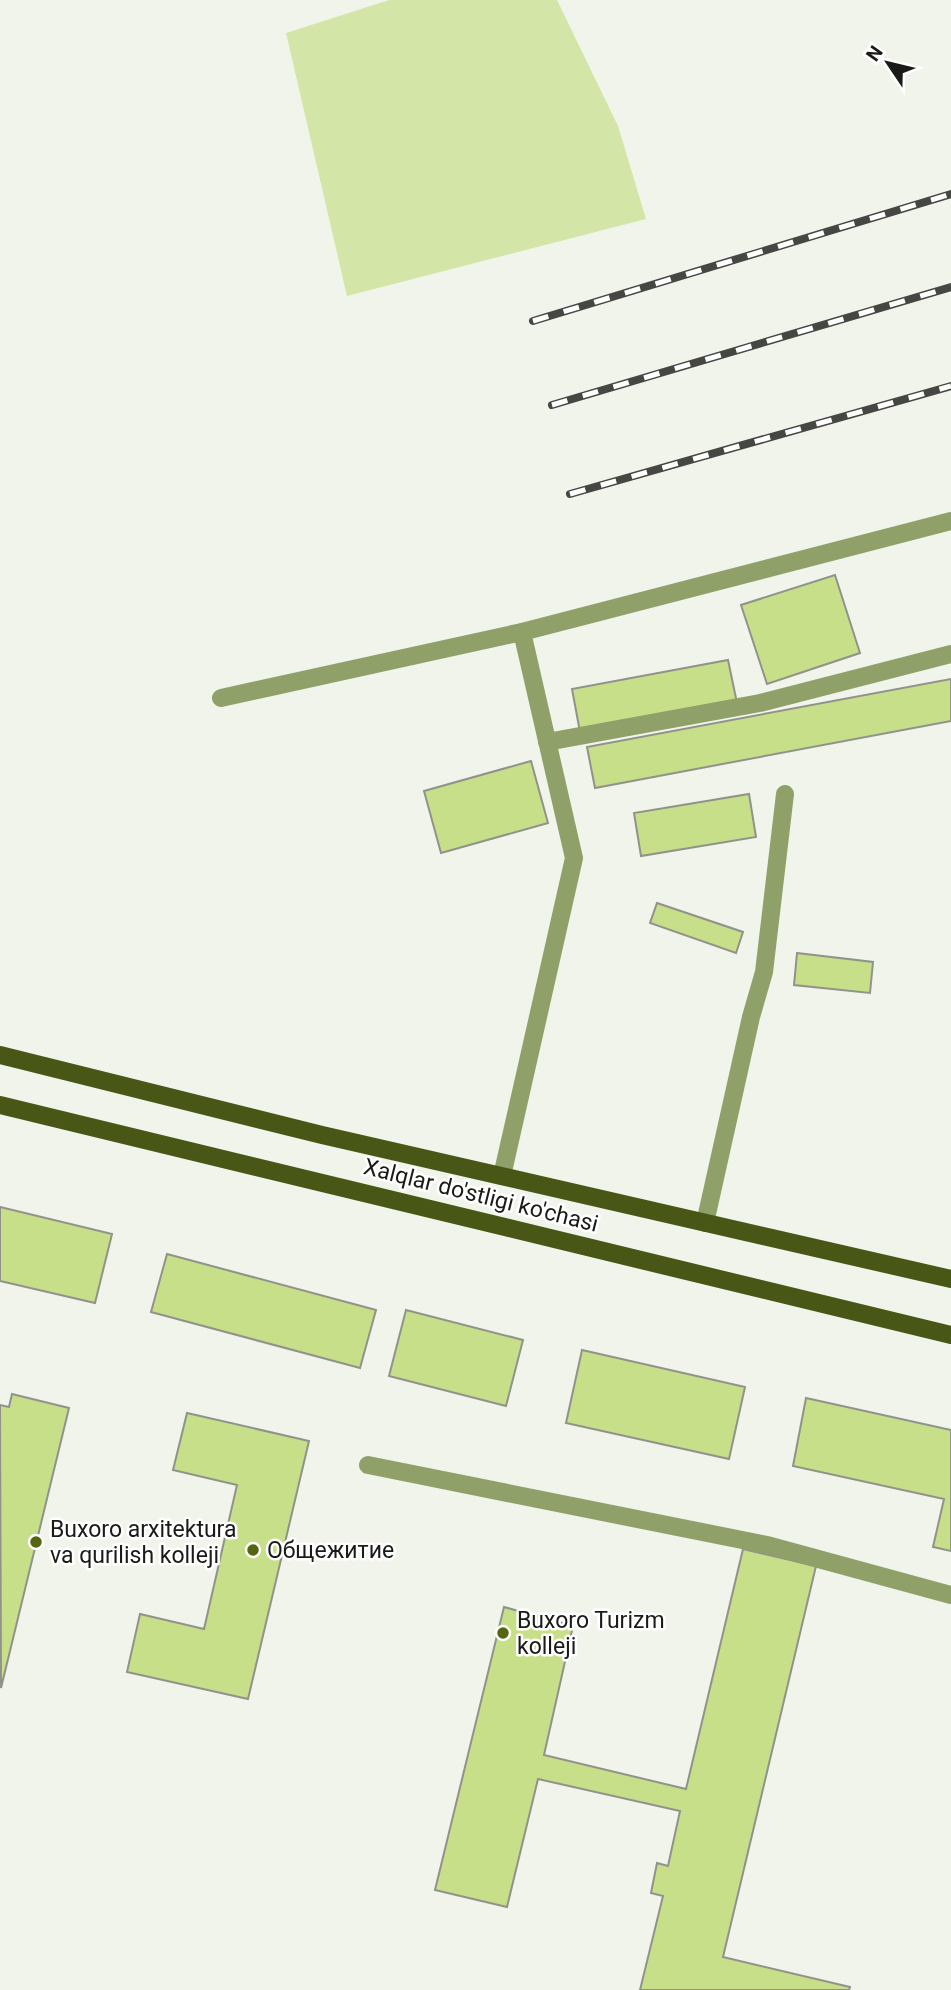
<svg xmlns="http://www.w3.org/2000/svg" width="951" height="1990" font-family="Roboto,sans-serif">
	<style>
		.green { fill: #d4e6a7 }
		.building { fill: #c8df89; stroke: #91938b; stroke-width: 2 }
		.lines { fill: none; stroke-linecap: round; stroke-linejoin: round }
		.minor { stroke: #90a069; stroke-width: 18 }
		.major { stroke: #485616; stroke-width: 18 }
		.rail-casing { stroke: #464743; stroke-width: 8 }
		.rail { stroke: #fff; stroke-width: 5; stroke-dasharray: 16; stroke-linecap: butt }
		.poi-dot { fill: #546610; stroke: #fff; stroke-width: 2.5 }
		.labels { text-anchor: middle; stroke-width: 5; stroke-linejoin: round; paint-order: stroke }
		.street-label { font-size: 23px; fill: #1a1b18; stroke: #fff }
		.poi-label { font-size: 23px; fill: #1a1b18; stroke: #fff; text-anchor: start }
	</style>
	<rect width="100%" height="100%" fill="#f1f4eb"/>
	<!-- green -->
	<path class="green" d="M389,0H557L618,126L646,219L347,296L286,33Z"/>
	<!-- building -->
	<g class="building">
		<path d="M835,575L860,653L767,684L741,605Z"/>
		<path d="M728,660L737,703L580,732L572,689Z"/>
		<path d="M951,679V721L595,788L587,747Z"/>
		<path d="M531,761L548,823L441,853L424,791Z"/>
		<path d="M749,794L756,837L641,856L634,813Z"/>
		<path d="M657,903L743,932L736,953L650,923Z"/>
		<path d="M797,953L873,962L870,993L794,985Z"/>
		<path d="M0,1207L112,1234L95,1303L0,1281Z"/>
		<path d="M167,1254L376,1310L360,1368L151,1312Z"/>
		<path d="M406,1310L523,1340L506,1406L389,1376Z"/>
		<path d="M582,1350L745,1387L729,1459L566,1423Z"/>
		<path d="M12,1394L69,1408L1,1688L0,1405L9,1407Z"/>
		<path d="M806,1398L951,1430V1551L933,1547L944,1499L793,1466Z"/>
		<path d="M187,1413L309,1441L248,1699L127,1672L140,1614L204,1629L237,1485L173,1470Z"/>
		<path d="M743,1549L816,1566L723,1957L850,1987L849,1990H640L663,1896L651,1893L657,1863L668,1866L680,1811L538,1779L507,1907L435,1890L504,1607L573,1626L544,1755L686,1789Z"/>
	</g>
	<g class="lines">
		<!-- minor -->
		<g class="minor">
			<path d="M221,698L522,632"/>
			<path d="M547,742L760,703L951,654"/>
			<path d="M502,1176L574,858L522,632L951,521"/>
			<path d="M705,1223L751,1017L764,972L785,794"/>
			<path d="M368,1465L767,1545L951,1595"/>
		</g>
		<!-- major -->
		<g class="major">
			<path d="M0,1055L322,1135L951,1279"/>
			<path d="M0,1105L951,1335"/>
		</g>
		<!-- rail casing -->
		<g class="rail-casing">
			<g id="rail">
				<path d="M533,321L951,194"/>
				<path d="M552,405L951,287"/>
				<path d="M570,494L951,386"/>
			</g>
		</g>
		<!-- rail -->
		<use href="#rail" class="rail"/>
	</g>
	<!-- markers -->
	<g class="poi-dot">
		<circle cx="36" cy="1542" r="7"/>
		<circle cx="253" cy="1550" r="7"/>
		<circle cx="503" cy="1633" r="7"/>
	</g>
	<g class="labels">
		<!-- street labels -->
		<g class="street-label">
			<text transform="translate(481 1195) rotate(14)" y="8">Xalqlar do'stligi ko'chasi</text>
		</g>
		<!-- poi labels -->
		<g class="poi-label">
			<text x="50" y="1537">Buxoro arxitektura<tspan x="50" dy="26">va qurilish kolleji</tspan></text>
			<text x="267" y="1558">Общежитие</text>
			<text x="517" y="1628">Buxoro Turizm<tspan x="517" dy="26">kolleji</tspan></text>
		</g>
	</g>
	<!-- north arrow -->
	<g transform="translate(888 63) rotate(305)" stroke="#ffffff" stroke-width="5" paint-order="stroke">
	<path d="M0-5L12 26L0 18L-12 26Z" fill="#1a1b18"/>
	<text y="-10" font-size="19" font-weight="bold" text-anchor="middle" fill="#1a1b18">N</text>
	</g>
</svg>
